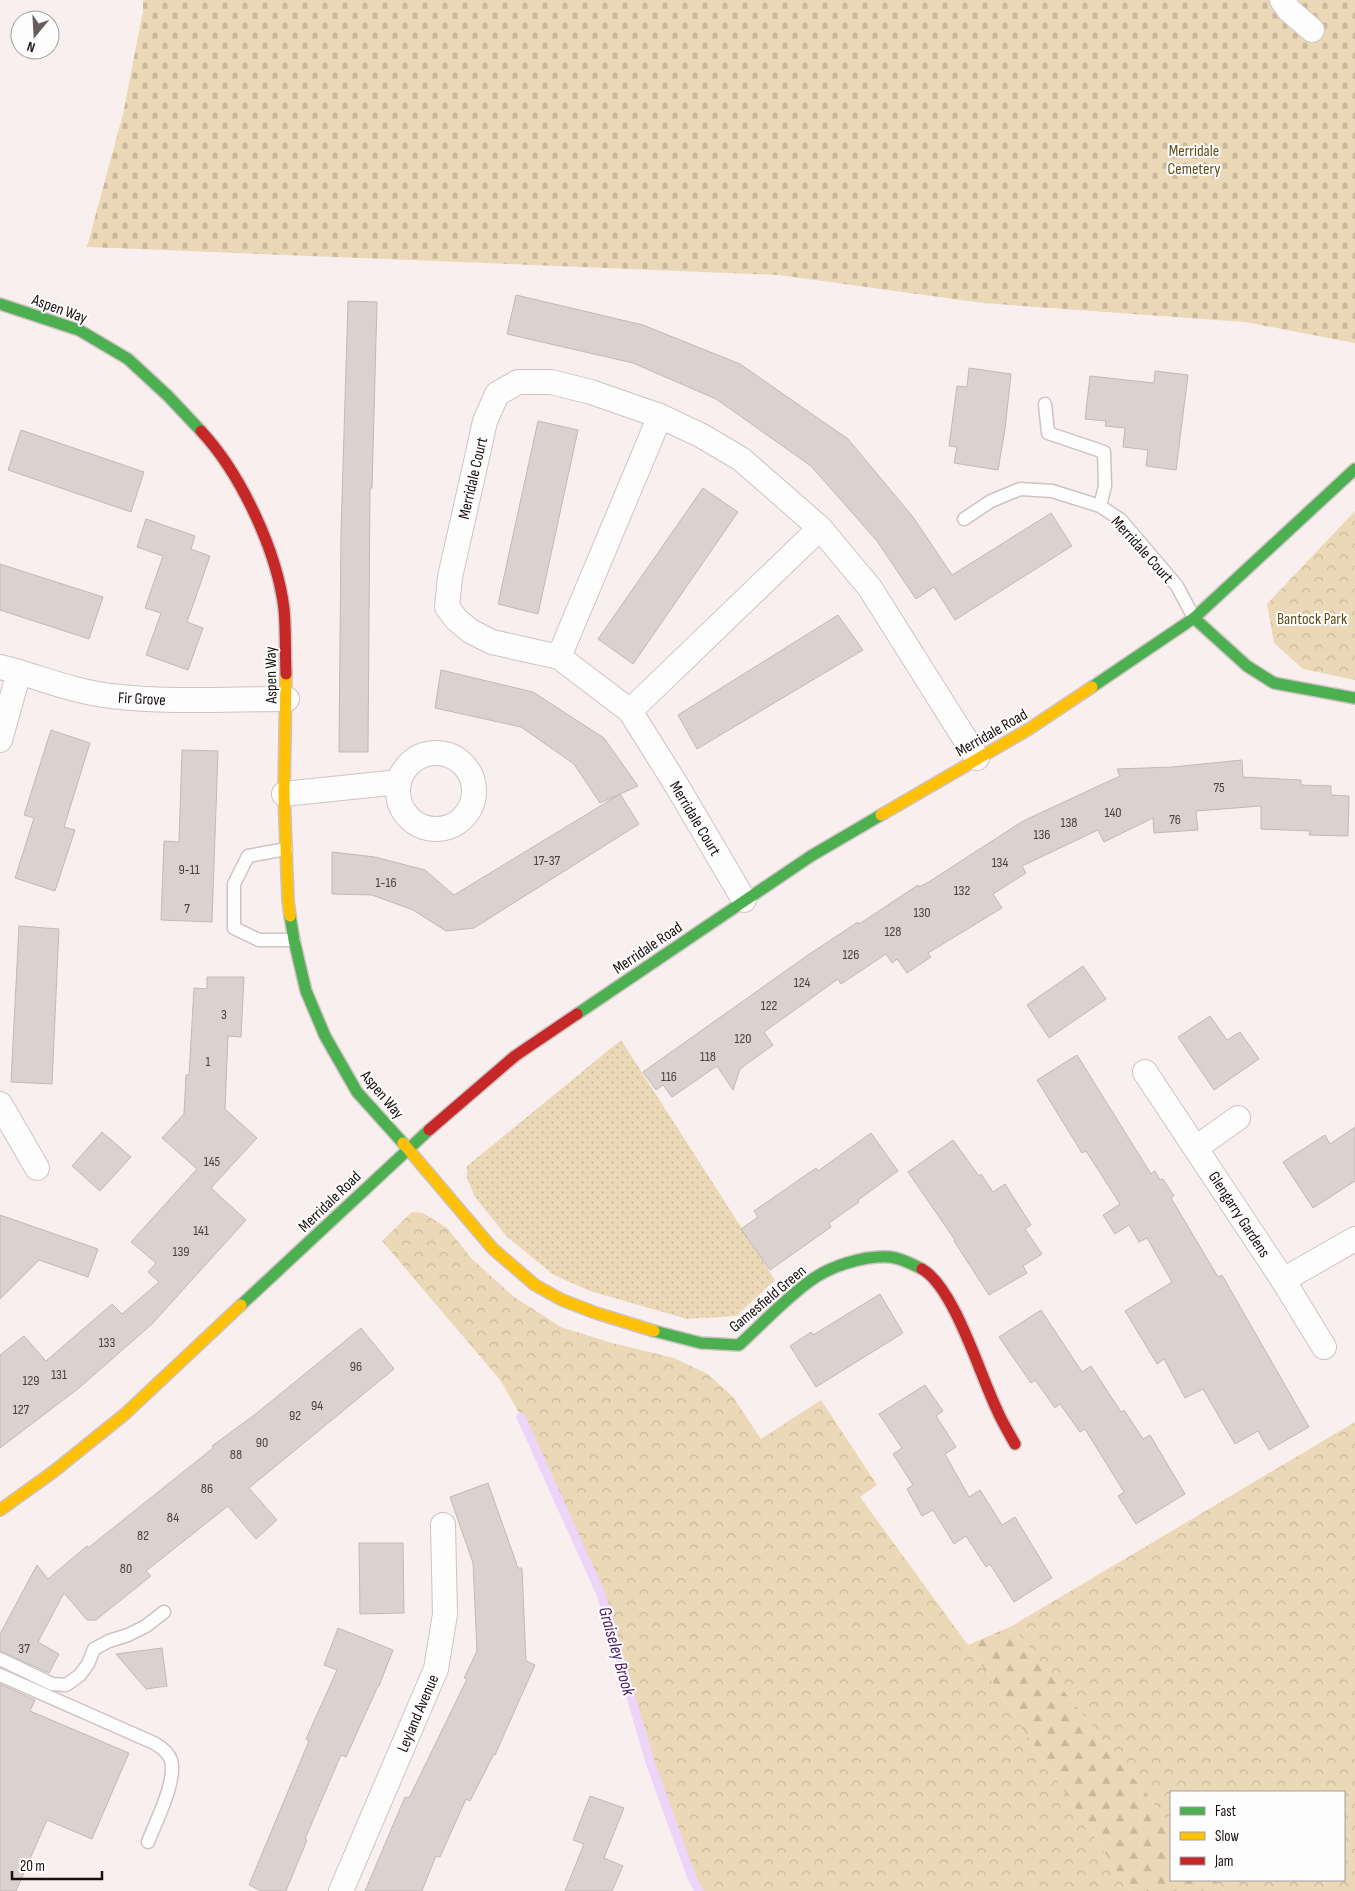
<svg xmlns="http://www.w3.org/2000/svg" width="1355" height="1891" font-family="'Sofia Sans Condensed',sans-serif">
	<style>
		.grass { fill: url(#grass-dots) }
		.forest { fill: url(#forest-firs) }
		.cemetery { fill: url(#cemetery-stones) }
		.park { fill: url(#park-crowns) }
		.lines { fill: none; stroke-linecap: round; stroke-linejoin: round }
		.stream { stroke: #edd4f9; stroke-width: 9 }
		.building { fill: #dbd1cf; stroke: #c2b9b6 }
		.lane-casing { stroke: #cec3c3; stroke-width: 15 }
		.street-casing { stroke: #cec3c3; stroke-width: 26 }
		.fast-casing { stroke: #cec3c3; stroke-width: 14 }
		.slow-casing { stroke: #cec3c3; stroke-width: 14 }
		.jam-casing { stroke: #cec3c3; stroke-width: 14 }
		.lane { stroke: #fefdfd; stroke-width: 12 }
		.street { stroke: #fefdfd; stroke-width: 24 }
		.fast { stroke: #4caf50; stroke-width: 11 }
		.slow { stroke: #ffc107; stroke-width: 11 }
		.jam { stroke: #c62828; stroke-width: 11 }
		.labels { text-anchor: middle; stroke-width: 4; stroke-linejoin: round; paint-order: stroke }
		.number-label { font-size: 14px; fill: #4a403f }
		.park-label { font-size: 16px; fill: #604c16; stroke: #fdfdfd }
		.street-label { font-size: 16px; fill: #1a0f0f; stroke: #fdfdfd }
		.water-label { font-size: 18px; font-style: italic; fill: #481a63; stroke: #fdfdfd }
	</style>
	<defs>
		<pattern id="grass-dots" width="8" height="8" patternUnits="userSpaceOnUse" patternTransform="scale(1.25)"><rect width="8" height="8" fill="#ebd8b6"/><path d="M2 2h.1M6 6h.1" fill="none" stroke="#c9b89b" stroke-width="1.8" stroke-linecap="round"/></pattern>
		<pattern id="forest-firs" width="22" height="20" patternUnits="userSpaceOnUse" patternTransform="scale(1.25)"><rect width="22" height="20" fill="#ebd8b6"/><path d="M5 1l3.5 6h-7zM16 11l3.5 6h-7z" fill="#c9b89b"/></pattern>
		<pattern id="cemetery-stones" width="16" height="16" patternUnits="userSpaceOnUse" patternTransform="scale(1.25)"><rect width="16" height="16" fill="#ebd8b6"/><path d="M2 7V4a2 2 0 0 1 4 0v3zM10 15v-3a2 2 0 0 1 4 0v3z" fill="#c9b89b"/></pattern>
		<pattern id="park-crowns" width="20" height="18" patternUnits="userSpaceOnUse" patternTransform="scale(1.25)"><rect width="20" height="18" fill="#ebd8b6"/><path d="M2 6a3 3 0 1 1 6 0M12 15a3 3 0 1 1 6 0" fill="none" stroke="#c9b89b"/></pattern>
	</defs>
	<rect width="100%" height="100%" fill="#faefef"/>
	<!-- grass -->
	<path class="grass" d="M621,1040L775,1280L736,1316L687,1319L590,1291L554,1275L507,1237L475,1197L467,1178V1166Z"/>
	<!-- forest -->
	<path class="forest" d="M1012,1626L1171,1825V1880H1215L1224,1891H1130L968,1645Z"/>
	<!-- cemetery -->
	<path class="cemetery" d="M143,0H1355V343L1245,322L983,303L779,275L87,247L123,114L143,11Z"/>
	<!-- park -->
	<g class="park">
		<path d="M1355,511V680L1303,669L1274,643L1267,604Z"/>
		<path d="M412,1212L423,1213L447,1228L472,1259L514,1297L561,1327L612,1343L674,1358L708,1374L733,1397L761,1439L821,1400L877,1485L860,1497L968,1645L1130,1891H699L692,1878L650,1762L601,1594L521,1417L501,1381L382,1241Z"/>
		<path d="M1355,1422V1891H1224L1215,1880H1344V1792H1171V1825L1012,1626Z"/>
	</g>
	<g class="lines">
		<!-- stream -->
		<path class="stream" d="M521,1417L601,1594L650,1762L692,1878L699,1891"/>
	</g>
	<!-- building -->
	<g class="building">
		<path d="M516,295L643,325L740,364L848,439L913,517L952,575L1051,513L1072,546L955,620L934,587L916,599L877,541L811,466L716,399L633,363L507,334Z"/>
		<path d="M348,301L377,302L372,488H370L368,752H339L341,532Z"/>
		<path d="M969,368L1011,374L1005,429L998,470L954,463L957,447L949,446L957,386L967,387Z"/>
		<path d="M1155,371L1188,375L1176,470L1146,466L1148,450L1123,447L1125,428L1105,426L1106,421L1085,419L1090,376L1154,383Z"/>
		<path d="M538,421L578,430L538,614L498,604Z"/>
		<path d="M21,430L144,472L131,512L8,470Z"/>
		<path d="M703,488L738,512L633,664L598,639Z"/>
		<path d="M146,519L195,536L191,549L210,556L187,622L203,628L188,670L146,655L161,613L145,608L163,556L137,547Z"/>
		<path d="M0,564L103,597L89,639L0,610Z"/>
		<path d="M838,615L863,650L697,749L678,715Z"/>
		<path d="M441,670L533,692L604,738L638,786L600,803L574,764L521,727L435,708Z"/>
		<path d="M51,730L90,743L64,827L75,830L55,891L15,878L34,818L24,815Z"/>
		<path d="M182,750L218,751L212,922L161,920L164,841L179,842Z"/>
		<path d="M1242,760L1243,777L1301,780V785L1331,786V795L1349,796L1348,836L1309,835L1310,831L1261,829V806L1196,811L1198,830L1154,833L1153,818L1104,842L1098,830L1022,866L1026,873L993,894L1002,908L928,953L931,957L907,973L897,959L892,963L886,954L841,984L838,979L764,1032L773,1045L740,1069L733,1090L717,1066L672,1097L663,1085L656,1090L643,1072L808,955L858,922L859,924L918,885L919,887L927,883L1023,821L1120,776L1117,769L1172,767Z"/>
		<path d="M620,794L639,824L474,928L446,931L413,910L372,895L332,894V852L375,857L425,870L454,895Z"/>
		<path d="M19,926L59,929L52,1084L11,1082Z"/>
		<path d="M1083,966L1106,999L1049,1038L1027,1005Z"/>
		<path d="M207,977H244L241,1037L228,1036L225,1109L257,1138L211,1188L246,1220L152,1324L79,1388L0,1448V1355L24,1336L46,1361L112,1304L122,1314L159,1282L148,1272L156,1263L131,1242L197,1169L162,1138L184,1114L186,1075H189L194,988L207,989Z"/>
		<path d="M1210,1016L1227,1040L1240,1032L1259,1059L1214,1090L1178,1037Z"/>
		<path d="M1077,1055L1151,1174L1155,1171L1160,1180L1163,1179L1174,1196L1171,1198L1218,1277L1222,1275L1309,1427L1269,1450L1258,1431L1235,1444L1203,1389L1185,1398L1164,1359L1157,1364L1125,1311L1172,1282L1147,1238L1139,1242L1129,1225L1115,1234L1103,1215L1120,1204L1086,1151L1082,1153L1037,1080Z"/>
		<path d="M1355,1127V1181L1313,1208L1283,1162L1325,1135L1330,1144Z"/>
		<path d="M102,1132L131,1157L100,1191L72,1166Z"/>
		<path d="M871,1133L898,1171L858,1200L859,1202L829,1223L831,1227L770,1270L741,1229L758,1217L754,1211L816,1168L818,1171Z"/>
		<path d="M953,1140L979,1176L981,1174L993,1192L1005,1184L1031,1225L1025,1229L1042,1254L1023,1266L1027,1273L989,1295L954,1241L955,1240L908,1172Z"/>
		<path d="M0,1215L98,1249L88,1277L39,1260L0,1299Z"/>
		<path d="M880,1294L903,1333L816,1387L790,1346L811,1332L813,1335Z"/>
		<path d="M1041,1310L1082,1372L1091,1366L1121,1412L1124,1410L1143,1439L1150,1435L1185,1494L1136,1524L1118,1496L1124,1492L1085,1429L1080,1432L1060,1404L1055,1408L1035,1380L1031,1383L999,1337Z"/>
		<path d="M361,1328L394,1369L249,1488L277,1520L256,1539L228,1506L146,1571L151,1576L96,1620H87L64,1593L38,1642L59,1654L49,1673L0,1651V1634L37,1565L48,1579L87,1546L88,1548L213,1448L212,1446L257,1413Z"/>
		<path d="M925,1385L943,1411L936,1416L956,1447L945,1454L969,1497L980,1490L1002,1525L1015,1517L1052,1578L1014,1602L990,1564L986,1567L966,1536L954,1544L933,1510L922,1516L907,1489L913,1485L893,1454L902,1448L879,1414Z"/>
		<path d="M488,1483L518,1568H522L526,1661L535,1665L495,1755L494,1754L470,1801L466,1799L440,1857L436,1856L422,1891H365L405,1797L409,1798L467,1679L464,1678L477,1651L473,1563L450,1497Z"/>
		<path d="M359,1543H403L404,1613L360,1614Z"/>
		<path d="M338,1628L393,1650L379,1686H378L346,1757L341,1755L305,1839L307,1840L286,1891H261L249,1885L309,1741L306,1739L337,1670L324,1665Z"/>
		<path d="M162,1648L167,1686L146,1689L116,1654Z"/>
		<path d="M0,1684L35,1700L30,1711L129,1753L92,1839L47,1820L16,1891H0Z"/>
		<path d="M590,1796L624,1808L604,1858L623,1866L612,1891H565L584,1844L573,1840Z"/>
	</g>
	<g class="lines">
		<!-- lane casing -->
		<g class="lane-casing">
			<g id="lane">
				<path d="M1045,404L1048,433L1104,452L1105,486L1100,506"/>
				<path d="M964,519L991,501L1020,489L1052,491L1100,506L1121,520L1177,586L1194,618"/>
				<path d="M286,849L248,856L234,884V928L259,940H294"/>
				<path d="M0,1659L52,1684L66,1685L80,1675L88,1664L94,1649L109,1641L128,1635L146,1626L164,1612"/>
				<path d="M0,1675L154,1743C161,1747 168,1752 171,1760C177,1781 156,1821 148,1842"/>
			</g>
		</g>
		<!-- street casing -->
		<g class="street-casing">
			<g id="street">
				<path d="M1282,0L1289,10L1312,30"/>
				<path d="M559,657L660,416"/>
				<path d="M0,667C37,676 73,692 111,696C169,703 229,699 287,699"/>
				<path d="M630,711L820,528"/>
				<path d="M0,740L19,672"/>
				<circle cx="436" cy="791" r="38"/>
				<path d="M284,794L399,782"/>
				<path d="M744,900L677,786L630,711L559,657L492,642L470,631L456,619L447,607L450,577L478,453L485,421L497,394L518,382H551L591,392L660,416L702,436L741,459L820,528L870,588L977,758"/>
				<path d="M1145,1072L1283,1280L1324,1347"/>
				<path d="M0,1104L37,1168"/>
				<path d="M1197,1147L1238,1118"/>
				<path d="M1283,1280L1355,1239"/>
				<path d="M341,1891L436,1669L445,1614L443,1525"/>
			</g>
		</g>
		<!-- fast casing -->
		<g class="fast-casing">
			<g id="fast">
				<path d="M0,304L79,330L128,359L168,396L201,431"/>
				<path d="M1194,618L1247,666L1274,683L1355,698"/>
				<path d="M1092,687L1194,618L1355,469"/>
				<path d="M290,916L294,940L306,991L325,1036L357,1092L403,1143"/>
				<path d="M577,1014L811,856L881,815"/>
				<path d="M241,1305L429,1130"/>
				<path d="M654,1331L701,1343L739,1345C761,1325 786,1298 810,1281C830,1266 865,1255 890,1257C901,1258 912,1264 922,1269"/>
			</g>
		</g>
		<!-- slow casing -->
		<g class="slow-casing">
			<g id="slow">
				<path d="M286,674L284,794L288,900L290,916"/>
				<path d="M881,815L1029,729L1092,687"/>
				<path d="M403,1143L493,1249L535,1285L562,1300L596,1313L654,1331"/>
				<path d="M0,1510L53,1472L125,1414L241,1305"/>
			</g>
		</g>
		<!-- jam casing -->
		<g class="jam-casing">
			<g id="jam">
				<path d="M201,431C241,474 277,551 284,609C286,630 285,652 286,674"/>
				<path d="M429,1130L515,1056L577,1014"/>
				<path d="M922,1269C954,1287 980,1375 997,1410C1002,1422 1009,1433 1015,1444"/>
			</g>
		</g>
		<!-- lane -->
		<use href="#lane" class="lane"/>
		<!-- street -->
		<use href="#street" class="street"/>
		<!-- fast -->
		<use href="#fast" class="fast"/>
		<!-- slow -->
		<use href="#slow" class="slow"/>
		<!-- jam -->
		<use href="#jam" class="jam"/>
	</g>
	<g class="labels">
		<!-- number labels -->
		<g class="number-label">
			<text x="1219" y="792">75</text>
			<text x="1113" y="817">140</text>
			<text x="1175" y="824">76</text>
			<text x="1069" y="827">138</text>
			<text x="1042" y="839">136</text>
			<text x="547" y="865">17-37</text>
			<text x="1000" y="867">134</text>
			<text x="189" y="874">9-11</text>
			<text x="386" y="887">1-16</text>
			<text x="962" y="895">132</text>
			<text x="187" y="913">7</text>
			<text x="922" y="917">130</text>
			<text x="893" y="936">128</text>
			<text x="851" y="959">126</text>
			<text x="802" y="987">124</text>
			<text x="769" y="1010">122</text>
			<text x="224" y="1019">3</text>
			<text x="743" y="1043">120</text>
			<text x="708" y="1061">118</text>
			<text x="208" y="1066">1</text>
			<text x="669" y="1081">116</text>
			<text x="212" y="1166">145</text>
			<text x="201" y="1235">141</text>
			<text x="181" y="1256">139</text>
			<text x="107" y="1347">133</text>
			<text x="356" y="1371">96</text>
			<text x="59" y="1379">131</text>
			<text x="31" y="1385">129</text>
			<text x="317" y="1410">94</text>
			<text x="21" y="1414">127</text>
			<text x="295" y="1420">92</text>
			<text x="262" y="1447">90</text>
			<text x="236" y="1459">88</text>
			<text x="207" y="1493">86</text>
			<text x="173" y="1522">84</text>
			<text x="143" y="1540">82</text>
			<text x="126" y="1573">80</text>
			<text x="24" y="1653">37</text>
		</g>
		<!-- park labels -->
		<g class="park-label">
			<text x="1194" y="156">Merridale<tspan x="1194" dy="18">Cemetery</tspan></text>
			<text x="1312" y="624">Bantock Park</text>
		</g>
		<!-- street labels -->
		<g class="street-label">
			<text transform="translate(60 308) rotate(20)" y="6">Aspen Way</text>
			<text transform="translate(472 478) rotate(-77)" y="6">Merridale Court</text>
			<text transform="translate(1143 549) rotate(48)" y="6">Merridale Court</text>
			<text transform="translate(270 675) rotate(-91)" y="6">Aspen Way</text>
			<text transform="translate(142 698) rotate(3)" y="6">Fir Grove</text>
			<text transform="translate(991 732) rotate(-30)" y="6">Merridale Road</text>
			<text transform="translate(696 818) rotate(59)" y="6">Merridale Court</text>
			<text transform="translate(647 947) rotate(-34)" y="6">Merridale Road</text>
			<text transform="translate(383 1094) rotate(50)" y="6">Aspen Way</text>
			<text transform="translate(329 1201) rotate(-44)" y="6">Merridale Road</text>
			<text transform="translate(1240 1214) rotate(57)" y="6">Glengarry Gardens</text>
			<text transform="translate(767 1298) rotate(-40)" y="6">Gamesfield Green</text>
			<text transform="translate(417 1713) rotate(-67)" y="6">Leyland Avenue</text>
		</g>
		<!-- water labels -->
		<g class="water-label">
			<text transform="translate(617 1651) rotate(74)" y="6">Graiseley Brook</text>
		</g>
	</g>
	<!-- legend -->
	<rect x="1170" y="1791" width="175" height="90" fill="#fdfdfd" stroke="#a29e9e"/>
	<rect x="1180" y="1807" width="25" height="8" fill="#4caf50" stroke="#a29e9e"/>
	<text x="1215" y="1816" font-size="15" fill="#1a0f0f">Fast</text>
	<rect x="1180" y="1832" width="25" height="8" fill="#ffc107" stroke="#a29e9e"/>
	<text x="1215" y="1841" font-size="15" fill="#1a0f0f">Slow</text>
	<rect x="1180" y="1857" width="25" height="8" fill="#c62828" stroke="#a29e9e"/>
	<text x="1215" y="1866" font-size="15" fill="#1a0f0f">Jam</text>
	<!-- north arrow -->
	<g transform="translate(35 35) rotate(198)"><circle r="24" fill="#fdfdfd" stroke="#a29e9e"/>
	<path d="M0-4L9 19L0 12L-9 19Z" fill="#685d5d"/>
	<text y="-8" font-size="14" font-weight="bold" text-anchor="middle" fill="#1a0f0f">N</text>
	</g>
	<!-- scale -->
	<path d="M12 1871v8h90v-8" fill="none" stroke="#1a0f0f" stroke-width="2.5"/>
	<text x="20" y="1871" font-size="15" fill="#1a0f0f" stroke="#fdfdfd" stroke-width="4" paint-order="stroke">20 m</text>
</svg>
